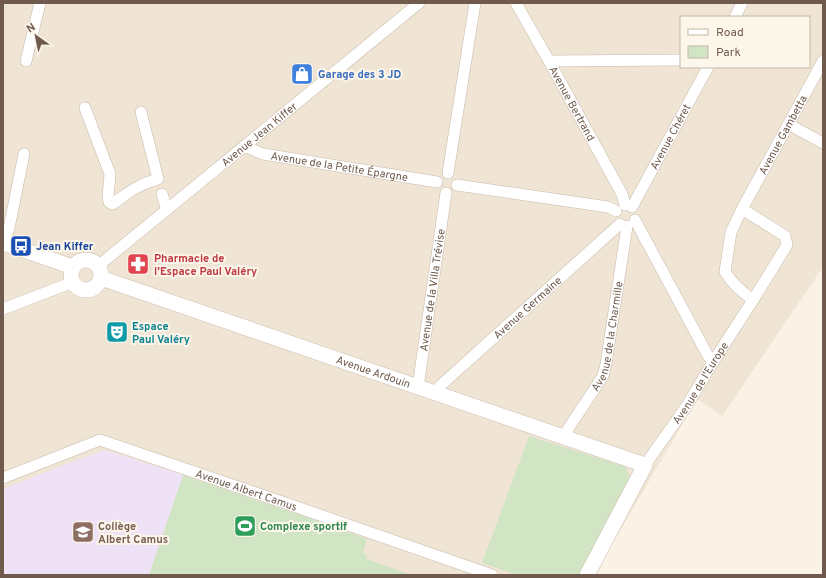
<svg xmlns="http://www.w3.org/2000/svg" width="826" height="578" font-family="Overpass,sans-serif">
	<style>
		.residential { fill: #f0e4d4; fill-rule: evenodd }
		.education { fill: #efe1f6 }
		.green { fill: #d1e5c5 }
		.lines { fill: none; stroke-linecap: round; stroke-linejoin: round }
		.street-casing { stroke: #c9baac; stroke-width: 12 }
		.secondary-casing { stroke: #cebcad; stroke-width: 16 }
		.street { stroke: #fff; stroke-width: 11 }
		.secondary { stroke: #fff; stroke-width: 15 }
		.labels { text-anchor: middle; stroke-width: 4; stroke-linejoin: round; paint-order: stroke }
		.shop-label { font-size: 11px; font-weight: bold; fill: #366cbe; stroke: #fdf6ea; text-anchor: start }
		.street-label { font-size: 11px; fill: #6f5a4d; stroke: #fdf6ea }
		.transit-label { font-size: 11px; font-weight: bold; fill: #164399; stroke: #fdf6ea; text-anchor: start }
		.health-label { font-size: 11px; font-weight: bold; fill: #be3a42; stroke: #fdf6ea; text-anchor: start }
		.culture-label { font-size: 11px; font-weight: bold; fill: #0d838f; stroke: #fdf6ea; text-anchor: start }
		.education-label { font-size: 11px; font-weight: bold; fill: #785e54; stroke: #fdf6ea; text-anchor: start }
		.leisure-label { font-size: 11px; font-weight: bold; fill: #27864d; stroke: #fdf6ea; text-anchor: start }
	</style>
	<rect width="100%" height="100%" fill="#f9f2e5"/>
	<!-- residential -->
	<path class="residential" d="M3,3H823V267L722,416L697,399L594,575H3ZM681,17H809V67H681Z"/>
	<!-- education -->
	<path class="education" d="M105,450L183,475L149,575H3V489L74,461Z"/>
	<!-- green -->
	<g class="green">
		<path d="M529,436L626,467L630,478L579,575H517L482,563Z"/>
		<path d="M183,475L321,522L326,528L330,530L336,532L342,530L367,539L363,553L367,555L366,559L412,575H149Z"/>
	</g>
	<g class="lines">
		<!-- street casing -->
		<g class="street-casing">
			<g id="street">
				<path id="s1" d="M516,3L549,61L622,194L625,205"/>
				<path d="M735,17L742,3"/>
				<path d="M26,61L40,3"/>
				<path d="M549,61L681,60"/>
				<path d="M85,108L110,174L108,197L109,202L112,204C122,198 130,190 140,186C145,183 152,181 158,179L141,112"/>
				<path d="M788,124L823,143"/>
				<path id="s2" d="M244,146L263,154L437,182"/>
				<path d="M448,173L475,3"/>
				<path d="M457,185L608,207L616,211"/>
				<path d="M162,194L167,210"/>
				<path id="s3" d="M632,207L708,67"/>
				<path id="s4" d="M742,209L785,236L787,245L753,300C742,292 732,283 725,272L731,232L742,209L823,61"/>
				<path d="M635,220L707,354L713,362"/>
				<path d="M3,243L9,228L24,154"/>
				<path id="s5" d="M98,266L419,3"/>
				<path d="M3,309L73,282"/>
				<path id="s6" d="M418,387L446,193"/>
				<path id="s7" d="M437,393L440,386L620,224"/>
				<path id="s8" d="M564,437L568,429L603,376L606,364L627,226"/>
				<path id="s9" d="M645,465L686,407L713,362L753,300"/>
				<path id="s10" d="M3,478L100,440L288,504L492,575"/>
			</g>
		</g>
		<!-- secondary casing -->
		<g class="secondary-casing">
			<g id="secondary">
				<path d="M3,243L73,267"/>
				<circle cx="86" cy="275" r="15"/>
				<path id="s11" d="M101,278L645,465L587,575"/>
			</g>
		</g>
		<!-- street -->
		<use href="#street" class="street"/>
		<!-- secondary -->
		<use href="#secondary" class="secondary"/>
	</g>
	<!-- icons -->
	<defs>
		<g id="shop-square" transform="scale(1.15)"><rect x="-9" y="-9" width="18" height="18" rx="4" fill="#3f7fe0" stroke="#fdf6ea"/><path d="M-5-2.5h2.3a2.7 3.5 0 0 1 5.4 0H5L5.5 6h-11ZM-1.5-2.5h3a1.5 2.3 0 0 0-3 0Z" fill="#fff"/></g>
		<g id="bus-square" transform="scale(1.15)"><rect x="-9" y="-9" width="18" height="18" rx="4" fill="#1a4fb4" stroke="#fdf6ea"/><path d="M-5-6H5V4H4V6H2V4H-2V6H-4V4H-5ZM-3.5-4V0h7V-4ZM-3.5 1.2v1.5H-2V1.2ZM2 1.2v1.5H3.5V1.2Z" fill="#fff"/></g>
		<g id="pharmacy-square" transform="scale(1.15)"><rect x="-9" y="-9" width="18" height="18" rx="4" fill="#e0444e" stroke="#fdf6ea"/><path d="M-2-6h4v4h4v4h-4v4h-4v-4h-4v-4h4Z" fill="#fff"/></g>
		<g id="theatre-square" transform="scale(1.15)"><rect x="-9" y="-9" width="18" height="18" rx="4" fill="#0f9aa8" stroke="#fdf6ea"/><path d="M-5-5.5Q0-4 5-5.5V0Q5 5 0 6Q-5 5-5 0ZM-3.3-2.5H-1v1.5H-3.3ZM1-2.5H3.3v1.5H1ZM-2.8 1Q0 5.5 2.8 1Z" fill="#fff"/></g>
		<g id="stadium-square" transform="scale(1.15)"><rect x="-9" y="-9" width="18" height="18" rx="4" fill="#2e9e5b" stroke="#fdf6ea"/><path d="M0-5a6.5 5 0 1 0 0 10a6.5 5 0 1 0 0-10ZM-3.5-1.8h7v3.6h-7Z" fill="#fff"/></g>
		<g id="school-square" transform="scale(1.15)"><rect x="-9" y="-9" width="18" height="18" rx="4" fill="#8d6e63" stroke="#fdf6ea"/><path d="M0-5L7-2L0 1L-7-2ZM-4 1L0 2.5L4 1V4Q0 6-4 4Z" fill="#fff"/></g>
	</defs>
	<g fill-rule="evenodd">
		<use href="#shop-square" x="302" y="74"/>
		<use href="#bus-square" x="21" y="246"/>
		<use href="#pharmacy-square" x="138" y="264"/>
		<use href="#theatre-square" x="117" y="332"/>
		<use href="#stadium-square" x="245" y="526"/>
		<use href="#school-square" x="83" y="532"/>
	</g>
	<g class="labels">
		<!-- shop labels -->
		<g class="shop-label">
			<text x="318" y="78">Garage des 3 JD</text>
		</g>
		<!-- street labels -->
		<g class="street-label">
			<text dy="4" stroke="none"><textPath href="#s1" startOffset="115">Avenue Bertrand</textPath></text>
			<text dy="4" stroke="none"><textPath href="#s5" startOffset="208">Avenue Jean Kiffer</textPath></text>
			<text dy="4" stroke="none"><textPath href="#s4" startOffset="315">Avenue Gambetta</textPath></text>
			<text dy="4" stroke="none"><textPath href="#s3" startOffset="80">Avenue Chéret</textPath></text>
			<text dy="4" stroke="none"><textPath href="#s2" startOffset="98">Avenue de la Petite Épargne</textPath></text>
			<text dy="4" stroke="none"><textPath href="#s6" startOffset="98">Avenue de la Villa Trévise</textPath></text>
			<text dy="4" stroke="none"><textPath href="#s7" startOffset="125">Avenue Germaine</textPath></text>
			<text dy="4" stroke="none"><textPath href="#s8" startOffset="112">Avenue de la Charmille</textPath></text>
			<text dy="4" stroke="none"><textPath href="#s11" startOffset="288">Avenue Ardouin</textPath></text>
			<text dy="4" stroke="none"><textPath href="#s9" startOffset="99">Avenue de l'Europe</textPath></text>
			<text dy="4" stroke="none"><textPath href="#s10" startOffset="259">Avenue Albert Camus</textPath></text>
		</g>
		<!-- transit labels -->
		<g class="transit-label">
			<text x="36" y="250">Jean Kiffer</text>
		</g>
		<!-- health labels -->
		<g class="health-label">
			<text x="154" y="262">Pharmacie de<tspan x="154" dy="13">l'Espace Paul Valéry</tspan></text>
		</g>
		<!-- culture labels -->
		<g class="culture-label">
			<text x="132" y="330">Espace<tspan x="132" dy="13">Paul Valéry</tspan></text>
		</g>
		<!-- education labels -->
		<g class="education-label">
			<text x="98" y="530">Collège<tspan x="98" dy="13">Albert Camus</tspan></text>
		</g>
		<!-- leisure labels -->
		<g class="leisure-label">
			<text x="260" y="530">Complexe sportif</text>
		</g>
	</g>
	<!-- border -->
	<rect width="826" height="578" fill="none" stroke="#6f5a4d" stroke-width="8"/>
	<!-- legend -->
	<rect x="680" y="16" width="130" height="52" fill="#fdf6ea" stroke="#c4b8ab"/>
	<rect x="688" y="29" width="20" height="6" fill="#ffffff" stroke="#c4b8ab"/>
	<text x="716" y="36" font-size="12" fill="#6f5a4d">Road</text>
	<rect x="688" y="46" width="20" height="12" fill="#d1e5c5" stroke="#c4b8ab"/>
	<text x="716" y="56" font-size="12" fill="#6f5a4d">Park</text>
	<!-- north arrow -->
	<g transform="translate(36 36) rotate(327)" stroke="#fdf6ea" stroke-width="3" paint-order="stroke">
	<path d="M0-3L7 15L0 10L-7 15Z" fill="#6f5a4d"/>
	<text y="-6" font-size="11" font-weight="bold" text-anchor="middle" fill="#6f5a4d">N</text>
	</g>
</svg>
